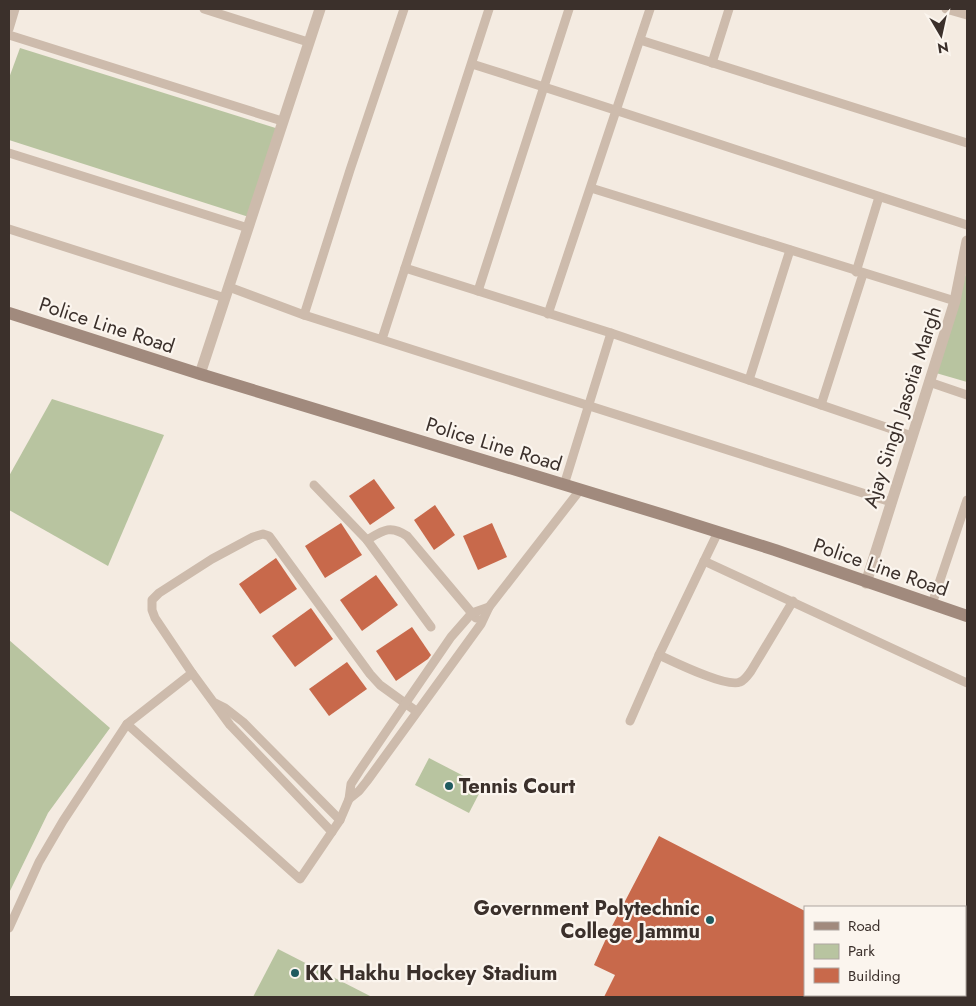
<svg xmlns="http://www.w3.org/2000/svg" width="976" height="1006" font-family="Jost,sans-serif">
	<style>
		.green { fill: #b8c4a0 }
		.building { fill: #c8694b }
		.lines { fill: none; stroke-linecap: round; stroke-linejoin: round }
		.minor { stroke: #cdbbac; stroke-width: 9 }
		.tertiary { stroke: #cdbbac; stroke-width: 11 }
		.secondary { stroke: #a18a7d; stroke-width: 12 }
		.poi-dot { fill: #1f5a5e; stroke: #fbf5ee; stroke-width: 2 }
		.labels { text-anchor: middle; stroke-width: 4.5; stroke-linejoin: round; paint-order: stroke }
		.street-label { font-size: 20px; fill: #3b302b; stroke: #fbf5ee }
		.poi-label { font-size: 20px; font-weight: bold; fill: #3b302b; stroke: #fbf5ee; text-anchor: start }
	</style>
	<rect width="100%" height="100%" fill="#f4ebe1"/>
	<!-- green -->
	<g class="green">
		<path d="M20,48L282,130L252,218L9,140V78Z"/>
		<path d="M967,270V382L936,373Z"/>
		<path d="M52,399L164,435L108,566L9,510V476Z"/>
		<path d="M9,640L110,728L48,813L9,893Z"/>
		<path d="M429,758L483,786L469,813L415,785Z"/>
		<path d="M278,949L372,997H253Z"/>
	</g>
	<!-- building -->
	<g class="building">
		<path d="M374,479L395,508L370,525L349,496Z"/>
		<path d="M435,505L455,535L434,550L414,520Z"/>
		<path d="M341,523L362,555L325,578L305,546Z"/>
		<path d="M492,523L507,557L478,570L463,536Z"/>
		<path d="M276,558L297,589L260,614L239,584Z"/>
		<path d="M376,575L398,605L362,631L340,600Z"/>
		<path d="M311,608L333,639L295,667L272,636Z"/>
		<path d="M412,627L431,655L428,659L396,681L376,651Z"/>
		<path d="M347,662L367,689L329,716L309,689Z"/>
		<path d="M659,836L805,911V997H604L615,975L594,965L610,930Z"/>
	</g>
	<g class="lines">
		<!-- minor -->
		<g class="minor">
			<path d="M204,9L308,42"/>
			<path d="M946,9L967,15"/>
			<path d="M9,29L15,9"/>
			<path d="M9,35L282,121"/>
			<path d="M640,40L967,143"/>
			<path d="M712,63L729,9"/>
			<path d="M472,64C637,116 802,172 967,225"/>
			<path d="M9,153L248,228"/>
			<path d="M591,188L955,301"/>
			<path d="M9,229L225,298"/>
			<path d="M405,268L611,333L912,436"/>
			<path d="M856,272L879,197"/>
			<path d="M229,287L304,315L891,502"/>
			<path d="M478,291L569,9"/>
			<path d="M548,314L650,9"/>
			<path d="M304,315L350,170L404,9"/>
			<path d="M382,339L489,9"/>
			<path d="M749,380L790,250"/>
			<path d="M929,382L967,395"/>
			<path d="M821,405L863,274"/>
			<path d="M314,485L367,540L431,627"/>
			<path d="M564,485L611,333"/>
			<path d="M367,540C382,531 390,524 407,536L476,618"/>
			<path d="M704,561L967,683"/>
			<path d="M932,604L967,500"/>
			<path d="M659,655C674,662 727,688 740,682C745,680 748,675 751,671L793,601"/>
			<path d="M192,673L155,618L152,610V600L159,593L212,559L253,537L263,534L269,536L370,674L380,685L416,711"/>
			<path d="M215,703L225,708L243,722L340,820"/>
			<path d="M630,721L659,655L718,532"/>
			<path d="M127,724L300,879L340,820L349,799L351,784L360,770L405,704L451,637L472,613L489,607"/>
			<path d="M349,799L359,791L367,781L481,624L489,607L580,490"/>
			<path d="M9,928L39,862L63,821L127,724L192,673L230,725L332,832"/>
		</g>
		<!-- tertiary -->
		<g class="tertiary">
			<path d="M200,374L320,9"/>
			<path d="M866,583L955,301L967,241"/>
		</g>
		<!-- secondary -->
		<path class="secondary" d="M9,313L200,374L664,515L775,550L967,616"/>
	</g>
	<!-- markers -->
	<g class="poi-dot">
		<circle cx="449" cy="786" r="5"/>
		<circle cx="710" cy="920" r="5"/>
		<circle cx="295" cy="973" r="5"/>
	</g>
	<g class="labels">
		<!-- street labels -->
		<g class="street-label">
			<text transform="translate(107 325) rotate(18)" y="7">Police Line Road</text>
			<text transform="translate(902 407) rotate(-72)" y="7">Ajay Singh Jasotia Margh</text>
			<text transform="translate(494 444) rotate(17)" y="7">Police Line Road</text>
			<text transform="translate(881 567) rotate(19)" y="7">Police Line Road</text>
		</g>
		<!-- poi labels -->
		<g class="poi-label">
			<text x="459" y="793">Tennis Court</text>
			<text x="700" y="915" text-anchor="end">Government Polytechnic<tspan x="700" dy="23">College Jammu</tspan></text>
			<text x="305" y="980">KK Hakhu Hockey Stadium</text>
		</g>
	</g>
	<!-- border -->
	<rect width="976" height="1006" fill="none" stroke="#3b302b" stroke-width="20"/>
	<!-- legend -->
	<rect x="804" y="906" width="162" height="90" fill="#fbf5ee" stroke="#aea6a0"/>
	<rect x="814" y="922" width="25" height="8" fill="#a18a7d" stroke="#aea6a0"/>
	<text x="848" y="931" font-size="15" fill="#3b302b">Road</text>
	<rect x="814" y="944" width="25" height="15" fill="#b8c4a0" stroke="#aea6a0"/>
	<text x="848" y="956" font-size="15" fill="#3b302b">Park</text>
	<rect x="814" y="968" width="25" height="15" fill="#c8694b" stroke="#aea6a0"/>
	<text x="848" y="981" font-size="15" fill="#3b302b">Building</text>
	<!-- north arrow -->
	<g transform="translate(941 35) rotate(171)" stroke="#fbf5ee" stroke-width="4" paint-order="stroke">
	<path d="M0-4L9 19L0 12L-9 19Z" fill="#3b302b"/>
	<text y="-8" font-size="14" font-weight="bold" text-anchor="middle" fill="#3b302b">N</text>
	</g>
</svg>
